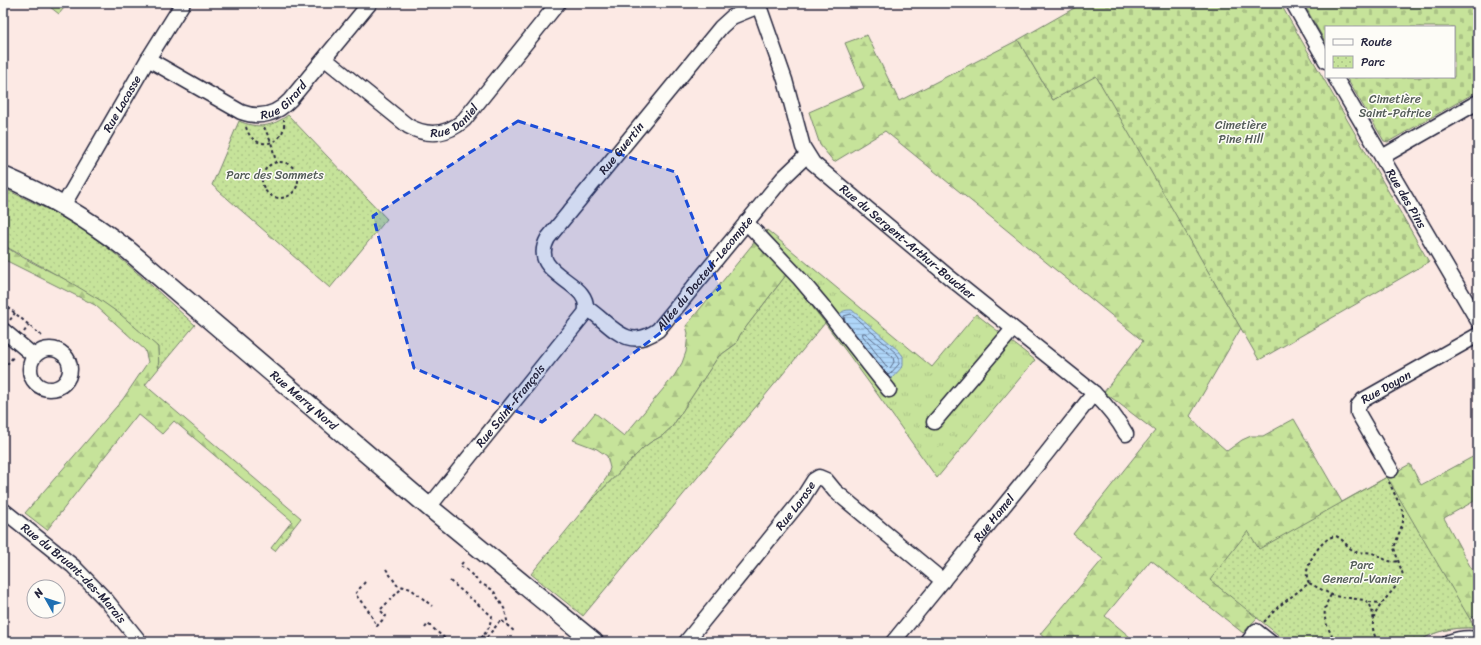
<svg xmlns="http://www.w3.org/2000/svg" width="1481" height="645" font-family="Sriracha,sans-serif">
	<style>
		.grass { fill: url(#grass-tufts); stroke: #74826a }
		.forest { fill: url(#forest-firs); stroke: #74826a }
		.cemetery { fill: url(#cemetery-stones); stroke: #74826a }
		.park { fill: url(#park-dots); stroke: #74826a }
		.pitch { fill: #c6e39a; stroke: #74826a }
		.water { fill: url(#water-rules); stroke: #778ead }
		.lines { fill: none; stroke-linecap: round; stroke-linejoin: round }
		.shore { stroke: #5a6a87; stroke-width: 1 }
		.minor-casing { stroke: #22223b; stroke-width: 17 }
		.major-casing { stroke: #22223b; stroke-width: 21 }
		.path { stroke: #22223b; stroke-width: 2; stroke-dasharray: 3 3; stroke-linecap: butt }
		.minor { stroke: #fdfcf7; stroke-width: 14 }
		.major { stroke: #fdfcf7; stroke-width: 18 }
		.marked { fill: #1d4ed8; fill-opacity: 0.2; stroke: #1d4ed8; stroke-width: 3; stroke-dasharray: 8 5; stroke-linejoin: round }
		.labels { text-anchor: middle; stroke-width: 3; stroke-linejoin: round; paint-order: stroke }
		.street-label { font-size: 12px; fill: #22223b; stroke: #fdfcf7 }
		.park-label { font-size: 12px; fill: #535c58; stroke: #fdfcf7 }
	</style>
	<defs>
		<pattern id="grass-tufts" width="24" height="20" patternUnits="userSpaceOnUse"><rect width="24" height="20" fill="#c6e39a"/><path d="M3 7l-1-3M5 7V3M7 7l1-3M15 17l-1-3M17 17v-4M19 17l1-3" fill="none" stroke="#aac286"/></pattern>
		<pattern id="forest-firs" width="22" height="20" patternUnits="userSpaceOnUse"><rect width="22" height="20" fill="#c6e39a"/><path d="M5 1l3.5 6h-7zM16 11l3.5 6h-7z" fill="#aac286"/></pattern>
		<pattern id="cemetery-stones" width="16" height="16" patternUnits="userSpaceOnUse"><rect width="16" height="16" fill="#c6e39a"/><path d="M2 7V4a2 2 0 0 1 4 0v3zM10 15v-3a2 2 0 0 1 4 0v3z" fill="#aac286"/></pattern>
		<pattern id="park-dots" width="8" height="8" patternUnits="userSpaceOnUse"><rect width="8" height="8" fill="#c6e39a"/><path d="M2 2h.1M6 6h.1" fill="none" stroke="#aac286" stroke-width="1.8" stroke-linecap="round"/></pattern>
		<pattern id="water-rules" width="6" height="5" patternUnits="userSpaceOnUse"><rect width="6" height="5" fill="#afd6f9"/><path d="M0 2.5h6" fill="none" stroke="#96b7d6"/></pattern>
	</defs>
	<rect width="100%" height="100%" fill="#fce9e4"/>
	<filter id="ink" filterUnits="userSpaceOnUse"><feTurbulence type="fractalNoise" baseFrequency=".025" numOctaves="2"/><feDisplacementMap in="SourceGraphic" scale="8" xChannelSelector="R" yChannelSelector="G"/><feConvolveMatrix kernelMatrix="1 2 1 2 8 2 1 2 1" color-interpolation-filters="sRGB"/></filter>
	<g filter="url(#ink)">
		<!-- grass -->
		<path class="grass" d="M767,230L932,367L976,314L1035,360L937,478C879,397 823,314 756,240Z"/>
		<!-- forest -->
		<g class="forest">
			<path d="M867,35L899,101L1018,40L1053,100L1096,75L1241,328L1190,416L1202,429L1227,451L1242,440L1251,436H1263L1294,419L1342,502L1410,464L1421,485L1478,454V499L1444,518L1478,581V614L1470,619L1475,628C1455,627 1435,630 1418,642L1257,618L1243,633L1151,560L1105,616L1136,642H1050L1040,634L1103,559L1073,534L1155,431L1104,392L1143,341L885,131L834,162L820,145L809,112L864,88L845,43Z"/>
			<path d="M756,240L787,274L740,335L736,344L718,357L672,427L662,436L651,442L643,448L588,504L607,477L610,468L607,456L597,449L573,440L595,413L624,436L674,376L682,363L686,352L688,333L686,326Z"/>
			<path d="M3,245C23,259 46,269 67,280C100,298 132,320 158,347L159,368L145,385L301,518L275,551L271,548L292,521L174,421L162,434L138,414L47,530L25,513L123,399L148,362L145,350L95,305L3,259Z"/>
		</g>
		<!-- cemetery -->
		<g class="cemetery">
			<path d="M1083,3H1280L1429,262L1259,360L1096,76L1053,100L1018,40Z"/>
			<path d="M1303,3H1478V91L1388,142L1384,141L1346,77H1454V27H1326V43Z"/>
		</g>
		<!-- park -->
		<g class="park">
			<path d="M288,115L387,219L330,288L212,185L239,121C257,129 272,127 288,115Z"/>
			<path d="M3,188C32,202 62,215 89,234C127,261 160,294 195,325L159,368L158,347L120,314L100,300L68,281L3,245Z"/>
			<path d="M787,274L825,323L583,616L531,574L588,504L643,448L651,442L662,436L672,427L718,357L736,344L740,335Z"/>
			<path d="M1387,477L1475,628C1455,627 1435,630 1418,642H1287L1210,580L1248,531L1259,549Z"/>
		</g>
		<!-- pitch -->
		<path class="pitch" d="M45,3H68L59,14Z"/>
		<!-- water -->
		<path class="water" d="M852,310L899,351L903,356V366L891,379H884L839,316C842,310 846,310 852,310Z"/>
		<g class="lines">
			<!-- shore -->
			<g class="shore">
				<path d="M845,321L844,316L851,314L896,353L899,357V364L890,374L887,375"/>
				<path d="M863,333H865L893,357L894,362L890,368L887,367L863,336Z"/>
			</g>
			<!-- minor casing -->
			<g class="minor-casing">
				<g id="minor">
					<path id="s1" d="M758,3L785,80L803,147L813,163L949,277L1094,393C1107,406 1117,418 1126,434"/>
					<path d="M1293,3L1326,61"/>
					<path id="s2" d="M148,59L241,112C260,119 277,114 290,100L370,3"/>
					<path id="s3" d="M325,59L408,126C428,137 447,135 464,120L558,3"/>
					<path id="s4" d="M1335,77L1478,321"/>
					<path d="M1382,157L1478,102"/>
					<path id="s5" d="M63,206L148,59L183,3"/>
					<path d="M746,222L800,279L827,311L889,390"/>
					<path id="s6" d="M587,308C611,324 626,353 658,330L783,178L807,155"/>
					<path d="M3,330L34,356"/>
					<circle cx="50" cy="369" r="20"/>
					<path d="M934,422L1013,329"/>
					<path id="s7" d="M1391,470L1358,413V406L1363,400L1478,335"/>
					<path id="s8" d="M429,507L585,313C595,280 526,277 548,238L721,27L732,17L759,6"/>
					<path id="s9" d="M3,510L73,566L107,601L140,642"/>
					<path id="s10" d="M686,642L802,499L814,480L819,477L826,480L835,491L943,581"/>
					<path id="s11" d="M893,642L1046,454L1094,393"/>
					<path d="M1248,642L1256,631L1270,642"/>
					<path d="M1449,642C1459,638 1467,637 1478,639"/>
				</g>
			</g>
			<!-- major casing -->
			<g class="major-casing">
				<g id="major">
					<path id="s12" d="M3,176C48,195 89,220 128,250L429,507L594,642"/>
				</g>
			</g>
			<!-- path -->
			<g class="path">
				<path d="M246,127C253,153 287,146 284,120"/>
				<path d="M264,127L271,142L276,162"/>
				<circle cx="280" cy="180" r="18"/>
				<path d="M3,303L43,337"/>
				<path d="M10,320L15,313"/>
				<path d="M24,332L29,325"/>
				<path d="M3,369L14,356"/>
				<path d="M463,562L460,566L467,570L480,583L493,590L505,610L508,626"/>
				<path d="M386,569L397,585L411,589L432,606"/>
				<path d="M450,581L492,616L489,627L484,635"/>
				<path d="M365,582L355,594L368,610L377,626L386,616L380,610L400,590L402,587"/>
				<path d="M1309,583C1305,576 1307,569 1310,562C1313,554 1328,532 1338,537C1344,540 1348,548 1354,551C1360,554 1366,551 1372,553C1382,556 1387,564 1398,561"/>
				<path d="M1331,595C1319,615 1326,623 1335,642"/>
				<path d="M1369,602L1382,603"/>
				<path d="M1264,622L1278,607L1309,583L1334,596L1364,600C1373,604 1372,613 1374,621"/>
				<path d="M425,628L428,624L449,642"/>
				<path d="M477,642L484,635"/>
				<path d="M483,642L501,620L515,632"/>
				<path d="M1378,642C1360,613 1394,596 1403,575L1394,548L1403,522V512L1389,482"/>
			</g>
			<!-- minor -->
			<use href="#minor" class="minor"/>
			<!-- major -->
			<use href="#major" class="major"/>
		</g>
	</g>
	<!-- marked area -->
	<path class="marked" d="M518,121L675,172L720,288L542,422L414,368L373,216Z"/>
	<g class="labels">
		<!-- street labels -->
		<g class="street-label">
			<text dy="4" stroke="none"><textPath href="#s2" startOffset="155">Rue Girard</textPath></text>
			<text dy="4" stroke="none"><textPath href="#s5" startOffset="118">Rue Lacasse</textPath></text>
			<text dy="4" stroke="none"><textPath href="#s3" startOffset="158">Rue Daniel</textPath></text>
			<text dy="4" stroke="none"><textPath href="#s8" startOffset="458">Rue Guertin</textPath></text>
			<text dy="4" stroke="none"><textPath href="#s4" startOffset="141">Rue des Pins</textPath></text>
			<text dy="4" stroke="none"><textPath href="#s1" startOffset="293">Rue du Sergent-Arthur-Boucher</textPath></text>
			<text dy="4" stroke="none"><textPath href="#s6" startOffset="156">Allée du Docteur-Lecompte</textPath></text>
			<text dy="4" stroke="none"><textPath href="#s7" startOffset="107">Rue Doyon</textPath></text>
			<text dy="4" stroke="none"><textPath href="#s12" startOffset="377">Rue Merry Nord</textPath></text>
			<text dy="4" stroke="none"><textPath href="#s8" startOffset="130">Rue Saint-François</textPath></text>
			<text dy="4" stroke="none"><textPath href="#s10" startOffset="175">Rue Larose</textPath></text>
			<text dy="4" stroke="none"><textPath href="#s11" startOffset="160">Rue Hamel</textPath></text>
			<text dy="4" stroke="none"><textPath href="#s9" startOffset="95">Rue du Bruant-des-Marais</textPath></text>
		</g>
		<!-- park labels -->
		<g class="park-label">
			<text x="1395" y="103">Cimetière<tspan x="1395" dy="14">Saint-Patrice</tspan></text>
			<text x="1241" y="129">Cimetière<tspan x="1241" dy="14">Pine Hill</tspan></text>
			<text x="275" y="179">Parc des Sommets</text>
			<text x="1362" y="569">Parc<tspan x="1362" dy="14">General-Vanier</tspan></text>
		</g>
	</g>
	<!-- margin -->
	<rect width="1481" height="645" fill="none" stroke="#fdfcf7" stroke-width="16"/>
	<rect x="8" y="8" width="1465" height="629" fill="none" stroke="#22223b" stroke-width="1.5" filter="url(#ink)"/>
	<!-- legend -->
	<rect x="1325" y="26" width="130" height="52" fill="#fdfcf7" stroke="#a5a5ac"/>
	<rect x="1333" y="39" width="20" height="6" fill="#fdfcf7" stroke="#a5a5ac"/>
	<text x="1361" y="46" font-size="12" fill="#22223b">Route</text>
	<rect x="1333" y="56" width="20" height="12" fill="url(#park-dots)" stroke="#a5a5ac"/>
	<text x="1361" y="66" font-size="12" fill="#22223b">Parc</text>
	<!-- north arrow -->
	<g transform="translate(46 599) rotate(309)"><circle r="19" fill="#fdfcf7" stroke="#a5a5ac"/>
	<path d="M0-3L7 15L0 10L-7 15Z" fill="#1f6fb2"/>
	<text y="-6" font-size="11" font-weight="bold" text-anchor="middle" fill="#22223b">N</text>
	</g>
</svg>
